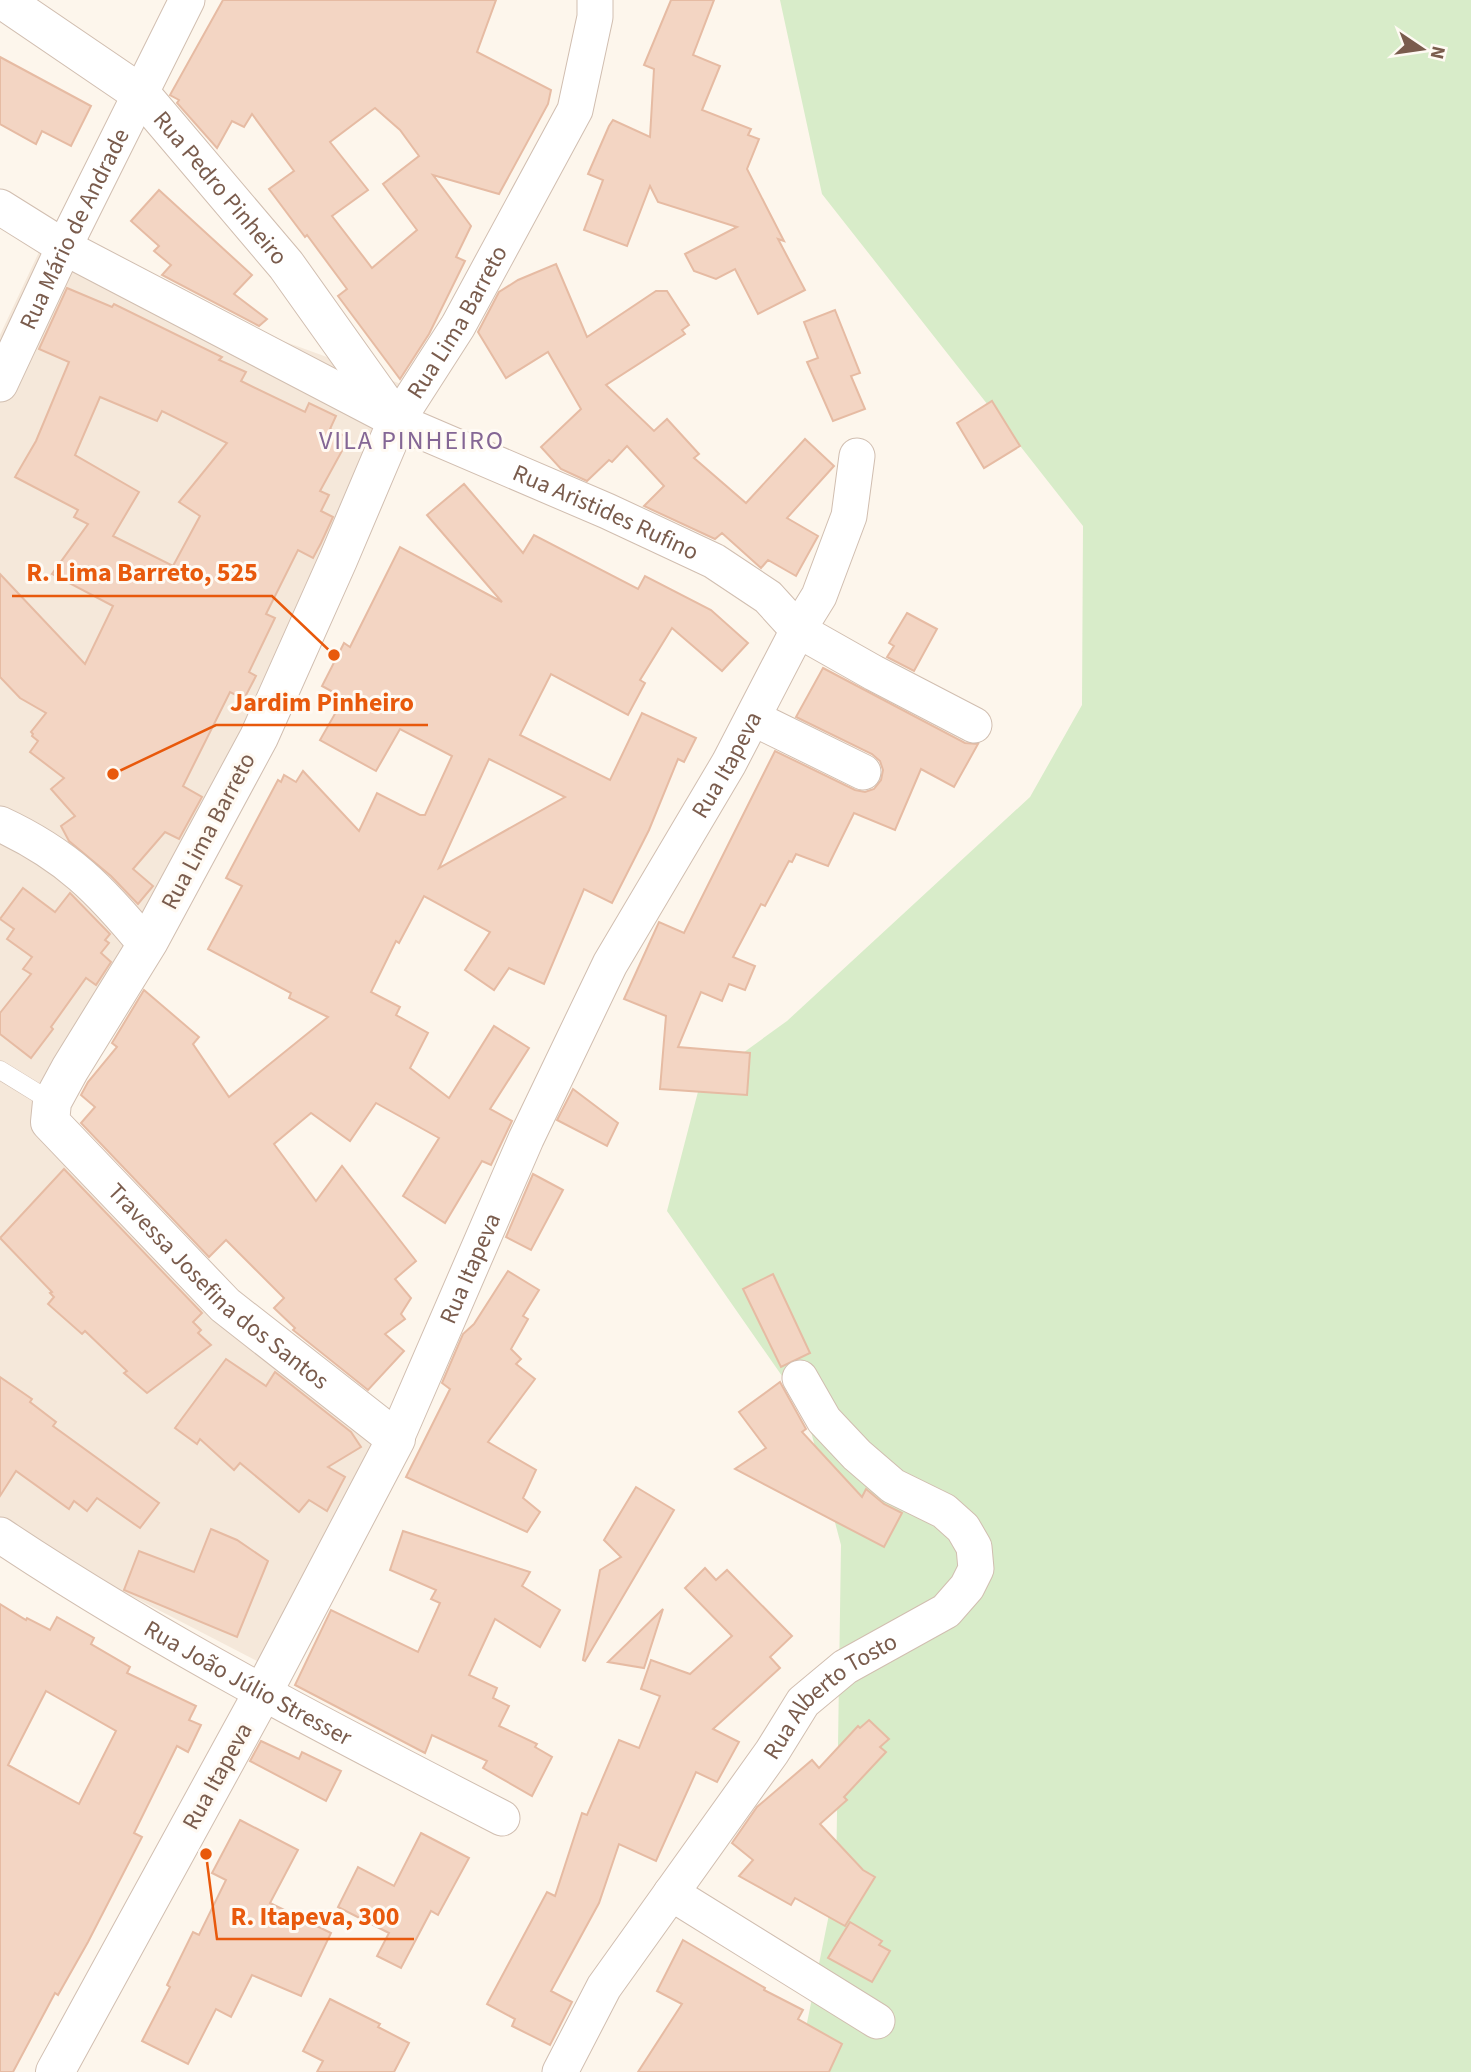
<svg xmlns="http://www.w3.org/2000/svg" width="1471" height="2072" font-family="'Source Sans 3',sans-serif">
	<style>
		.residential { fill: #f5e8da }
		.green { fill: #d8ecc9 }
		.building { fill: #f3d5c3; stroke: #e6bba3; stroke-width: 2; fill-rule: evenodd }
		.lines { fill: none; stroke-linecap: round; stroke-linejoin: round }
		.service-casing { stroke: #d1beb0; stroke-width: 19 }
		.minor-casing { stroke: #d1beb0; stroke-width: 37 }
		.tertiary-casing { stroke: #d1beb0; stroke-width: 40 }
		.service { stroke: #fff; stroke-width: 18 }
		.minor { stroke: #fff; stroke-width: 35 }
		.tertiary { stroke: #fff; stroke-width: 38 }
		.labels { text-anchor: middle; stroke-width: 6; stroke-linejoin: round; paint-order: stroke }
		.street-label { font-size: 24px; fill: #7a5c4d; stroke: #fffaf3 }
		.neighbourhood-label { font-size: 26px; letter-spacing: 2px; fill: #846695; stroke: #fffaf3 }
		.leader { fill: none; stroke: #e8590c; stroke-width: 2.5 }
		.callout-dot { fill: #e8590c; stroke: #fffaf3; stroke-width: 2.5 }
		.callout-label { font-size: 26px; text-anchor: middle; font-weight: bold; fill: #e8590c; stroke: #fffaf3; stroke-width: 6; stroke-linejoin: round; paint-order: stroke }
	</style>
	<rect width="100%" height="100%" fill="#fdf6ec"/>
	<!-- residential -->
	<path class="residential" d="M39,252L423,392L397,421L64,1108L225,1305L387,1416L261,1663L0,1528V335Z"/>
	<!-- green -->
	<path class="green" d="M780,0H1471V2072H797L836,1880L841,1545L805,1409L667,1211L700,1084L787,1021L1030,797L1082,705L1083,526L822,194Z"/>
	<!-- building -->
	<g class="building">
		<path d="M223,0H496L477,52L551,90L548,104L499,194L433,175L471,226L456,257L465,261L429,334L400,379L338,296L347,289L307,235L305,237L269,189L294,171L252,114L244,127L232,121L217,148L177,103L179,100L170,95ZM375,108L400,130L419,156L383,184L417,230L372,268L332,216L368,190L330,142Z"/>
		<path d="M671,0H714L693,55L720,66L702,110L751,129L748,135L759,139L747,169L784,241L778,239L805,290L758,314L735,269L716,279L694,271L685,254L737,227L658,202L650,186L627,246L584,230L603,180L588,174L609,126L613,120L650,137L654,69L644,65Z"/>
		<path d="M0,57L91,106L71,146L42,131L36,144L0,124Z"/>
		<path d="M159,190L252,275L234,294L267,319L259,326L162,275L171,265L154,251L159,246L131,221Z"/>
		<path d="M556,264L587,337L656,291H667L689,325L682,330L685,334L606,385L654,431L667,419L699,454L694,458L746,503L805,439L834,466L787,518L818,536L796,576L768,560L761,568L722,533L715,539L644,506L664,486L627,446L612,462L609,460L587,481L561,469L541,447L581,409L548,352L506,378L478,332L499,292L518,280Z"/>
		<path d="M67,288L112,307L114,304L222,357L219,360L246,372L241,381L305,412L309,403L336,416L330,429L349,438L320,491L329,495L321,511L333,517L321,543L313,558L298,550L266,614L275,618L249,672L256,676L244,699L230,692L183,786L202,797L179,839L165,832L133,869L153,886L138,904L111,876L69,841L61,826L75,816L51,789L64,778L30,752L38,741L32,736L33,734L31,732L46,713L20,698L0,677V574L85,664L113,606L52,574L88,524L74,517L78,510L15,477L36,441L69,362L39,349ZM100,397L157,421L162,411L227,443L179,502L200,516L173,566L113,536L139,492L75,455Z"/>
		<path d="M835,310L860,373L851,376L865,409L833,421L807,362L818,358L804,322Z"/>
		<path d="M992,401L1020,446L984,468L957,423Z"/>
		<path d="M464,484L523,553L534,535L638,589L645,576L711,610L748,643L722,671L672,628L640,680L645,683L628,715L551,674L520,735L610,780L642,713L696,738L684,762L678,759L649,830L612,903L584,889L544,984L509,968L494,990L465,970L490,932L424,896L399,943L396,941L371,992L400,1007L396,1015L428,1033L410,1068L449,1098L494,1026L529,1048L490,1109L512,1121L491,1165L482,1161L445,1223L403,1196L439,1138L376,1103L350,1141L311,1113L274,1144L316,1201L342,1166L416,1261L395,1279L411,1298L401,1314L405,1319L385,1334L404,1351L368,1390L293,1330L295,1328L274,1308L284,1298L226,1240L209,1257L81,1123L95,1107L81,1095L88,1082L117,1047L112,1043L144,990L199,1037L193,1044L229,1097L328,1017L289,998L291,993L208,949L242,886L226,878L278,780L281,782L284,775L296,782L303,771L359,831L377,793L420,815H425L452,756L400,729L376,771L320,740L344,698L322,686L344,643L350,647L400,547L502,602L427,515ZM489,759L565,797L439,868Z"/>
		<path d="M907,613L937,629L914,671L887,657L894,646L889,643Z"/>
		<path d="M823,668L965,743L978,744L954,787L921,769L895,830L854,813L828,866L796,854L792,862L789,861L765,906L761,904L733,957L755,966L745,990L729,984L722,1001L701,992L678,1047L750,1053L747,1095L660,1089L666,1016L624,999L659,922L684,933L775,751L855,790L865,792L874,789L881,780L883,770L880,761L872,754L796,717Z"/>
		<path d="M23,888L55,912L70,893L110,934L105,940L109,943L101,953L111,962L96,985L86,978L51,1027L53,1029L31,1058L0,1034V1013L31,974L23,969L32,957L7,939L14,929L0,919Z"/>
		<path d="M573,1089L618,1123L607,1146L557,1120Z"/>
		<path d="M64,1169L202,1313L193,1322L201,1330L198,1333L211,1345L147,1393L124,1373L127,1371L85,1331L82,1334L48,1304L54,1297L50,1293L52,1292L0,1238Z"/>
		<path d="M533,1174L563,1190L531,1250L506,1237Z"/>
		<path d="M508,1271L539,1290L523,1316L528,1319L511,1349L521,1359L516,1364L535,1379L488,1442L536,1470L523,1498L540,1512L527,1532L406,1477L450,1389L442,1383L463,1334L474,1324Z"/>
		<path d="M773,1274L810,1353L781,1367L743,1289Z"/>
		<path d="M226,1359L266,1386L275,1372L351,1432L361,1447L328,1467L345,1477L327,1511L309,1500L299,1512L240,1463L234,1470L200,1439L197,1444L175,1428Z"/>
		<path d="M0,1377L32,1399L30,1402L56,1422L53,1426L159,1503L140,1528L97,1498L87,1511L74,1501L69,1509L16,1471L0,1496Z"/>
		<path d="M780,1382L806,1429L802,1432L862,1497L866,1489L884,1504L902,1513L884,1547L735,1469L766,1448L739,1412Z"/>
		<path d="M636,1487L674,1510L585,1661L583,1660L600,1570L621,1557L604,1540Z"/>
		<path d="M211,1529L237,1540L268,1561L237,1637L124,1590L139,1551L194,1572Z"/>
		<path d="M403,1531L530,1572L522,1586L560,1610L540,1647L495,1619L469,1675L497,1688L493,1698L509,1706L499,1726L537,1744L535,1747L552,1757L532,1796L483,1768L487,1761L432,1735L425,1753L295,1685L331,1610L418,1652L440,1603L431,1599L436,1590L390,1570Z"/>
		<path d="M705,1568L716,1580L727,1570L792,1636L770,1657L780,1668L713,1729L739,1742L717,1782L696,1772L656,1861L619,1844L599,1903L551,1991L572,2002L550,2045L512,2026L515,2019L487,2004L547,1892L555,1896L582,1813L587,1815L619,1740L639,1748L660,1696L641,1689L651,1660L690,1674L732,1636L685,1588Z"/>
		<path d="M0,1604L26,1620L27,1618L50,1630L57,1617L94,1638L91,1644L130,1667L127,1673L196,1706L189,1720L201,1725L188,1752L177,1746L134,1833L142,1837L88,1942L58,1995L55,1993L13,2072H0ZM46,1691L116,1731L79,1804L8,1765Z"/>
		<path d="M663,1609L644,1668L608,1662Z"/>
		<path d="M869,1720L889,1739L880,1747L886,1752L844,1797L847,1800L820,1824L863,1870L875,1877L845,1926L795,1898L791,1905L739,1876L753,1860L732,1843L757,1807L812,1760L819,1768L858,1726L860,1728Z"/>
		<path d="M261,1741L299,1759L302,1752L341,1771L326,1801L250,1761Z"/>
		<path d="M240,1820L298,1850L270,1903L331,1933L301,1996L252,1975L231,2017L216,2009L188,2064L142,2041L170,1987L167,1985L193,1932L199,1935L226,1880L212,1873Z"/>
		<path d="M421,1833L469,1858L438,1915L431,1911L401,1968L377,1956L389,1933L338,1907L358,1867L394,1886Z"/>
		<path d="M850,1922L882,1941L879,1945L890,1951L872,1982L828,1958Z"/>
		<path d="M683,1940L765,1988L764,1990L803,2010L798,2019L842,2044L829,2072H638L682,2004L657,1991Z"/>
		<path d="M330,1999L380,2024L378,2027L409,2043L394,2072H317L323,2061L303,2051Z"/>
	</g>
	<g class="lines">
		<!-- service casing -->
		<g class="service-casing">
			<path id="service" d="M0,1070L52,1102"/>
		</g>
		<!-- minor casing -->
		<g class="minor-casing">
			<g id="minor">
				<path id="s1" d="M0,207L64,247L397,421L607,511L714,561L768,597L798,630L874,673L974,725"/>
				<path id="s2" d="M0,384L64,247L187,0"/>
				<path id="s3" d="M397,421L458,326L575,110L595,17V0"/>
				<path d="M753,718L863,772"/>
				<path d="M0,824C67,855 101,890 146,945"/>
				<path id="s4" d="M396,1439L526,1139L610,964L729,763L798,630L819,596L849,516L857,456"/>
				<path id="s5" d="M0,1535C160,1642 331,1730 502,1818"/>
				<path d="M671,1893L877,2021"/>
				<path id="s6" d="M560,2072L604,1987L772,1752L803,1702L845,1667L946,1611L967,1587L976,1569L974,1547L963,1528L944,1511L893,1486L857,1455L824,1420L800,1378"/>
			</g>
		</g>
		<!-- tertiary casing -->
		<g class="tertiary-casing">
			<g id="tertiary">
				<path id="s7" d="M3,0L141,94L286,265L397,421L338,560L259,737L149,941L70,1069L52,1102L50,1122L225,1305L396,1439L262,1694L55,2072"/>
			</g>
		</g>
		<!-- service -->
		<use href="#service" class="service"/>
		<!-- minor -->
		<use href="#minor" class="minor"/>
		<!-- tertiary -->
		<use href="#tertiary" class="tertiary"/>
	</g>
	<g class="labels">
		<!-- street labels -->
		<g class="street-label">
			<text dy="8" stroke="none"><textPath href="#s7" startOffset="290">Rua Pedro Pinheiro</textPath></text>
			<text dy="8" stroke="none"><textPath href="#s2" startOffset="172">Rua Mário de Andrade</textPath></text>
			<text dy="8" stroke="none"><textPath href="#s3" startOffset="116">Rua Lima Barreto</textPath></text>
			<text dy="8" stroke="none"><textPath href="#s1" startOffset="679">Rua Aristides Rufino</textPath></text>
			<text dy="8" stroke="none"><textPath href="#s4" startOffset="752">Rua Itapeva</textPath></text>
			<text transform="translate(208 831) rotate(-62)" y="8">Rua Lima Barreto</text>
			<text dy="8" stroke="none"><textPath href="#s4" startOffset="186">Rua Itapeva</textPath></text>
			<text dy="8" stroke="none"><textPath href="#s7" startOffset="1603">Travessa Josefina dos Santos</textPath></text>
			<text dy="8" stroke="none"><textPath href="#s5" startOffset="289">Rua João Júlio Stresser</textPath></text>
			<text dy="8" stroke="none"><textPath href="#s6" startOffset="467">Rua Alberto Tosto</textPath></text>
			<text transform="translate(217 1776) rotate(-61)" y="8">Rua Itapeva</text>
		</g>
		<!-- neighbourhood labels -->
		<g class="neighbourhood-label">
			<text x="412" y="449">VILA PINHEIRO</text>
		</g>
	</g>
	<!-- callouts -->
	<path class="leader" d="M334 655L272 596H12M113 774L216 725H428M206 1854L217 1939H414"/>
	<g class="callout-dot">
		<circle cx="334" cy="655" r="7"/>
		<circle cx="113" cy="774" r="7"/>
		<circle cx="206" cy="1854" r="7"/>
	</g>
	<g class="callout-label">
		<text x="142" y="581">R. Lima Barreto, 525</text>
		<text x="322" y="711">Jardim Pinheiro</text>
		<text x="315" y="1925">R. Itapeva, 300</text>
	</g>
	<!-- north arrow -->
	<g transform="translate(1422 49) rotate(103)" stroke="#fffaf3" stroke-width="5" paint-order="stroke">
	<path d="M0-5L12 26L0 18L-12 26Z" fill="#7a5c4d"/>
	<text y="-10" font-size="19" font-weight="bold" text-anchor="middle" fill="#7a5c4d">N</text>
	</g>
</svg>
